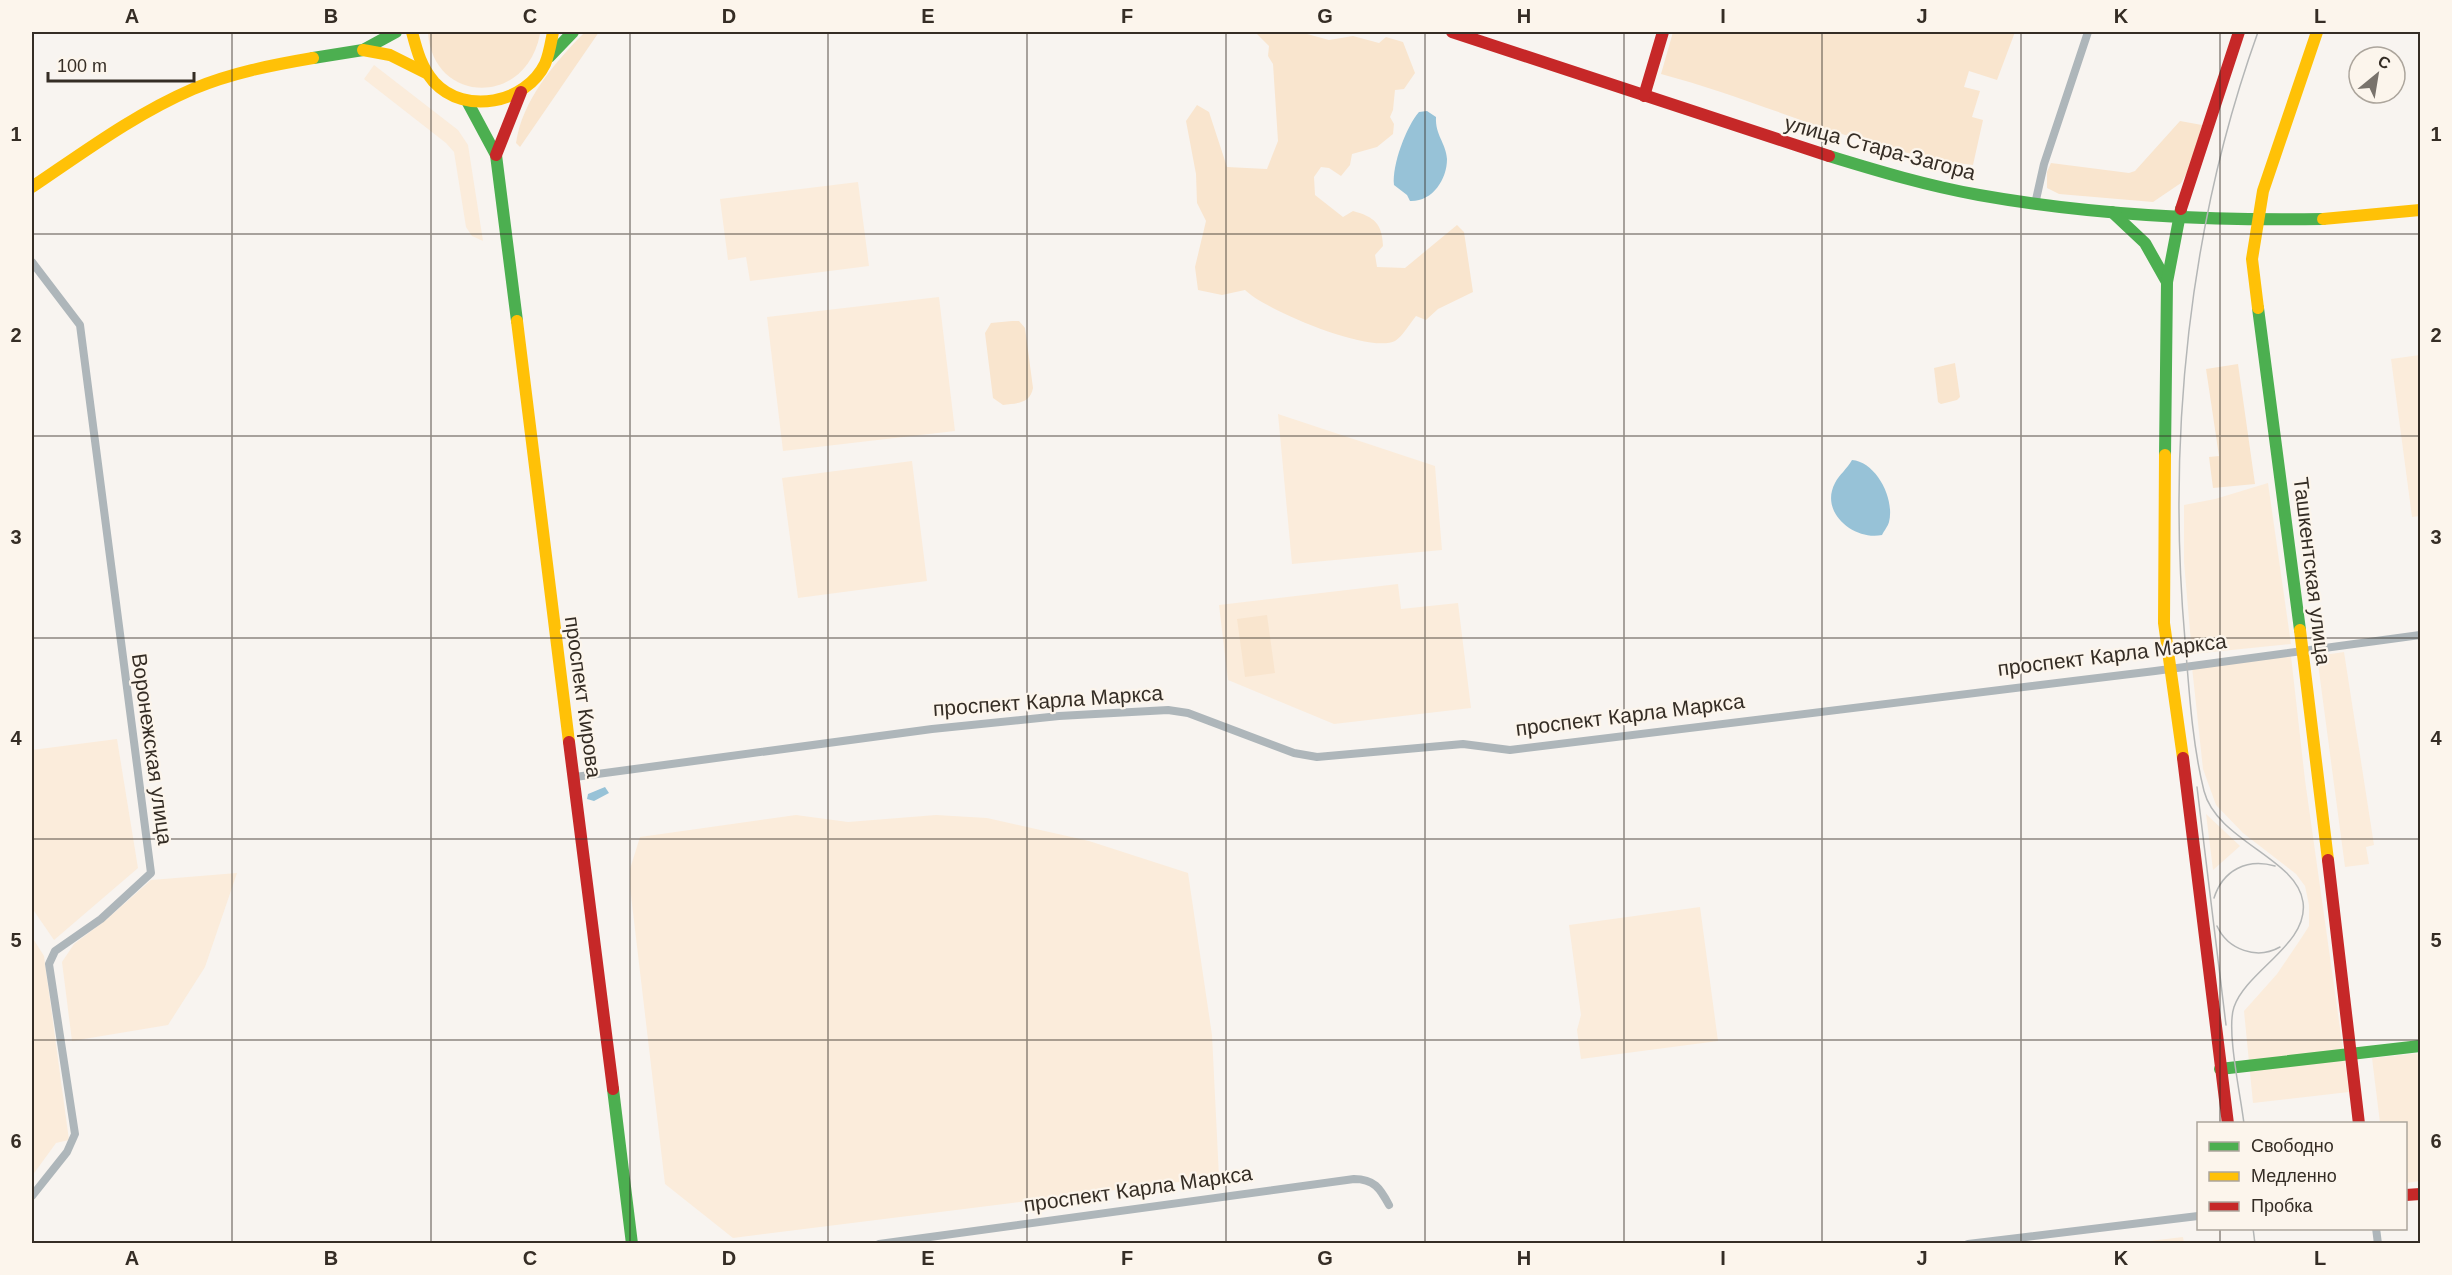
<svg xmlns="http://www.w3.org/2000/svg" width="2452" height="1275" font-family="Arial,sans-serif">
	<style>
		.built { fill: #fbecdb }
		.green { fill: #f9e5ce }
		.water { fill: #97c2d7 }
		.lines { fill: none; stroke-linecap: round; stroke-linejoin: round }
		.street { stroke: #aeb6ba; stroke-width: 8 }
		.fast { stroke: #4caf50; stroke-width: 12 }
		.slow { stroke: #ffc107; stroke-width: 12 }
		.jam { stroke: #c62828; stroke-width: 12 }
		.tram { stroke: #b4b6b6; stroke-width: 1.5 }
		.grid { fill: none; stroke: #352d25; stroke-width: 1.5; stroke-opacity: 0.55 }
		.labels { text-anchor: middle; stroke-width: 4.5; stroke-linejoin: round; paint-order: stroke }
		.street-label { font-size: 21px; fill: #352d25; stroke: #fcf5ec }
		.neatline { fill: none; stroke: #352d25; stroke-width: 2 }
		.grid-label { font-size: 20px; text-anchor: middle; font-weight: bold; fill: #352d25 }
	</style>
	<rect width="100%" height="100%" fill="#f8f4f0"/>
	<!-- built -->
	<g class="built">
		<path d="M374,65L458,130L468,145L483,241L472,236L466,227L454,152L446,143L364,79Z"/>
		<path d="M858,182L869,266L750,281L746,257L728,260L720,199Z"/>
		<path d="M939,297L955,431L783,451L767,317Z"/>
		<path d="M2420,355V516L2412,517L2391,359Z"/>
		<path d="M1278,414L1435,466L1442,550L1292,564Z"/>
		<path d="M912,461L927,581L798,598L782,478Z"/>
		<path d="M2268,483L2291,644L2192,654L2184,562V505L2215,499Z"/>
		<path d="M1398,584L1401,609L1458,603L1471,708L1334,724L1228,680L1219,605Z"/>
		<path d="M2344,652L2374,845L2366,847L2369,864L2345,867L2317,656Z"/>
		<path d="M2291,656L2305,780L2349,1092L2253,1103L2244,1011L2277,974L2302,937L2309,926V905L2305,886L2296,874L2243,833L2216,805L2203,769L2192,667Z"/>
		<path d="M117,739L138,868L54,940L32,908V750Z"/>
		<path d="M2206,814L2240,846L2213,870Z"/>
		<path d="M796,815L848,822L936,815L987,818L1089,841L1188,873L1212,1035L1219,1177L733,1238L665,1184L630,887V869L640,837Z"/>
		<path d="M237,873L205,967L168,1025L72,1041L62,962L74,944L107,919L151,880Z"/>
		<path d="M1700,907L1718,1041L1581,1059L1577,1030L1581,1015L1569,925Z"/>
		<path d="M32,937L44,956L69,1140L56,1143L32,1176Z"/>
		<path d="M2420,1053V1181L2406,1183V1124L2380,1123L2372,1058Z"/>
		<path d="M2183,1237L2184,1243H2133Z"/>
	</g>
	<!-- green -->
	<g class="green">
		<path d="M428,32H540V34C526,108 432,104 428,32Z"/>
		<path d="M585,32H599L520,147L516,143C522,100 555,62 585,32Z"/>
		<path d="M1255,32H1300L1329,40L1353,36L1379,43L1386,37L1403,42L1415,73L1404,89L1395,90L1393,110L1390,117L1394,124L1393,134L1377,147L1352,154L1350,165L1341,176L1329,168L1321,167L1314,177L1315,195L1343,217L1353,211C1375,217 1382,224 1383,246L1375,255L1377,267L1405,268L1457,225L1464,232L1473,292L1438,309L1426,320L1416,316C1410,323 1403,336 1395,341C1370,354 1265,310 1245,290L1222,295L1198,290L1195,267L1206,221L1197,203L1196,174L1186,121L1197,105L1209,112L1227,167L1267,169L1278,141L1273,64L1268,56L1269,46Z"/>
		<path d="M1673,32H2015L1997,80L1969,71L1964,87L1980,91L1972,117L1983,120L1973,165C1865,152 1766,102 1661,74Z"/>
		<path d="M2180,121L2202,125L2189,169L2181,183L2153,202L2059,194L2047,188V172L2051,163L2129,173L2135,171Z"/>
		<path d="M1012,321H1019L1025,328L1033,388C1030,404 1017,403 1003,405L993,398L985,333L991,323Z"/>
		<path d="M1955,363L1960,397L1957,400L1941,404L1938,402L1934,368Z"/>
		<path d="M2238,364L2255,484L2213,488L2209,457L2219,456L2206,369Z"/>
		<path d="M1267,615L1275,673L1245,677L1237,619Z"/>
	</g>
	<!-- water -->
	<g class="water">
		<path d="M1427,111L1436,117C1435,135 1446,143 1447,159C1447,180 1432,202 1410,201L1407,195L1394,185C1392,165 1406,127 1419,112Z"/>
		<path d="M1852,460C1876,462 1895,498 1889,522C1888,526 1884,531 1882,535C1855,541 1819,513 1835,483C1839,475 1847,469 1852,460Z"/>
		<path d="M605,787L609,793L594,801L587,799L588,794Z"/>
	</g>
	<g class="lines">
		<!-- street -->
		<g class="street">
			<path d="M2035,204L2044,164L2088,32"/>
			<path d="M32,262L80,325L151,873L101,919L55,951L49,964L75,1134L67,1152L32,1196"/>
			<path d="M575,777L932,729L1059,716L1168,710L1188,713L1294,753L1317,757L1463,744L1510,750L2155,671L2420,635"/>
			<path d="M2376,1228L2378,1244"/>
			<path d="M879,1244L1354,1179C1374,1179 1380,1188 1389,1205"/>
			<path d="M1968,1244L2198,1216"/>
		</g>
		<!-- fast -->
		<g class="fast">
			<path d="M549,57L573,32"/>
			<path d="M313,58L363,50L396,32"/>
			<path d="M467,101L496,155L517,321"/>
			<path d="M1829,156C1878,171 1928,186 1979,195C2091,215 2209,221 2323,219"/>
			<path d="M2112,212L2145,243L2167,282"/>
			<path d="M2258,308L2300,630"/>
			<path d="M2165,455L2167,282L2181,209"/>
			<path d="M2220,1069L2420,1046"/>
			<path d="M613,1089L632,1244"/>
		</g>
		<!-- slow -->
		<g class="slow">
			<path d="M412,32C417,51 421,67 434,82C465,116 526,103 545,64C549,55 551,42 553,32"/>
			<path d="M363,50L390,55L426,73"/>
			<path d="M32,187C84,152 135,114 193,89C231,73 272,65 313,58"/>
			<path d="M2323,219L2420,210"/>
			<path d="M2258,308L2252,259L2263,191L2317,32"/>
			<path d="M517,321L569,742"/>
			<path d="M2165,455L2164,623L2183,758"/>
			<path d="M2300,630L2328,860"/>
		</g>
		<!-- jam -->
		<g class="jam">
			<path d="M1452,32L1829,156"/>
			<path d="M1644,96L1663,32"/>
			<path d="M496,155L521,92"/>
			<path d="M2181,209L2239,32"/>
			<path d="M569,742L613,1089"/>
			<path d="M2183,758L2228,1124"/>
			<path d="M2328,860L2359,1124"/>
			<path d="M2406,1195L2420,1194"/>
		</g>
		<!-- tram -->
		<g class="tram">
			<path d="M2197,787L2226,1025"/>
			<path d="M2214,898C2223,870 2247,858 2275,866"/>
			<path d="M2217,926C2228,950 2257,960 2280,947"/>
			<path d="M2244,1124C2241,1097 2226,1030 2234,1007C2247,970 2309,944 2303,902C2297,858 2217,841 2204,791C2192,743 2189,689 2185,640C2167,436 2189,224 2258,32"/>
			<path d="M2253,1228L2255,1244"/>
		</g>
	</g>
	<!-- grid -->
	<path class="grid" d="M232,32V1244M431,32V1244M630,32V1244M828,32V1244M1027,32V1244M1226,32V1244M1425,32V1244M1624,32V1244M1822,32V1244M2021,32V1244M2220,32V1124M32,234H2420M32,436H2420M32,638H2420M32,839H2420M32,1040H2420M2220,1228V1244"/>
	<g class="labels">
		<!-- street labels -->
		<g class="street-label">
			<text transform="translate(1880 148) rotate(15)" y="7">улица Стара-Загора</text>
			<text transform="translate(2312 571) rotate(83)" y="7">Ташкентская улица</text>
			<text transform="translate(2112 655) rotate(-7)" y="7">проспект Карла Маркса</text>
			<text transform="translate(583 697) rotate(82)" y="7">проспект Кирова</text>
			<text transform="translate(1048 701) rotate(-4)" y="7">проспект Карла Маркса</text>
			<text transform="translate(1630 715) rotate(-7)" y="7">проспект Карла Маркса</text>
			<text transform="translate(152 749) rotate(82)" y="7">Воронежская улица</text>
			<text transform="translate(1138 1189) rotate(-8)" y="7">проспект Карла Маркса</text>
		</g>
	</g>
	<!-- border -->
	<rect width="2452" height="1275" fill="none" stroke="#fcf5ec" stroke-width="66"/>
	<!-- legend -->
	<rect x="2197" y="1122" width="210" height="108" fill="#fcf5ec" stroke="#aca59c" stroke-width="1.5"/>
	<rect x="2209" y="1142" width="30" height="9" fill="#4caf50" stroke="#aca59c" stroke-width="1.5"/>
	<text x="2251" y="1152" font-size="18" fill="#352d25">Свободно</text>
	<rect x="2209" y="1172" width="30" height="9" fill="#ffc107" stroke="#aca59c" stroke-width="1.5"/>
	<text x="2251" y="1182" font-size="18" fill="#352d25">Медленно</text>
	<rect x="2209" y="1202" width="30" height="9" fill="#c62828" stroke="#aca59c" stroke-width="1.5"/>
	<text x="2251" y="1212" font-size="18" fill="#352d25">Пробка</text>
	<!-- north arrow -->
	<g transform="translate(2377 75) rotate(30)"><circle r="28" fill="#fcf5ec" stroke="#aca59c" stroke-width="1.5"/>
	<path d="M0-4.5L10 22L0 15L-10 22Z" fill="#79736c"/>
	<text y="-9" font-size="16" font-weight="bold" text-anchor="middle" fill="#352d25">С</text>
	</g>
	<!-- scale -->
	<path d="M48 72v9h146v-9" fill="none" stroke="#352d25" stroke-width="3"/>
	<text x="57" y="72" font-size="18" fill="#352d25" stroke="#fcf5ec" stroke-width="4.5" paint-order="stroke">100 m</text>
	<rect x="33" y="33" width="2386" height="1209" class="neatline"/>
	<g class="grid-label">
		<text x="132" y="23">A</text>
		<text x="331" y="23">B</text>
		<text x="530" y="23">C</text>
		<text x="729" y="23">D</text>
		<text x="928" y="23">E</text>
		<text x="1127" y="23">F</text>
		<text x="1325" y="23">G</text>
		<text x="1524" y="23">H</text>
		<text x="1723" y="23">I</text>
		<text x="1922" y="23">J</text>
		<text x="2121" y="23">K</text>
		<text x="2320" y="23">L</text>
		<text x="16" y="141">1</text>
		<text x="2436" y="141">1</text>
		<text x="16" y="342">2</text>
		<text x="2436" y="342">2</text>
		<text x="16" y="544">3</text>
		<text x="2436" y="544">3</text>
		<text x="16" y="745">4</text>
		<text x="2436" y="745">4</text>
		<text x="16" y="947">5</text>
		<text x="2436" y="947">5</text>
		<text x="16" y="1148">6</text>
		<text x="2436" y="1148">6</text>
		<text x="132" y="1265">A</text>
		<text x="331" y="1265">B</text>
		<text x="530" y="1265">C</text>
		<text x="729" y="1265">D</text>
		<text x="928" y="1265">E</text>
		<text x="1127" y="1265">F</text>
		<text x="1325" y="1265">G</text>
		<text x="1524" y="1265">H</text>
		<text x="1723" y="1265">I</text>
		<text x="1922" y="1265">J</text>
		<text x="2121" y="1265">K</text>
		<text x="2320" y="1265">L</text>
	</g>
</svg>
